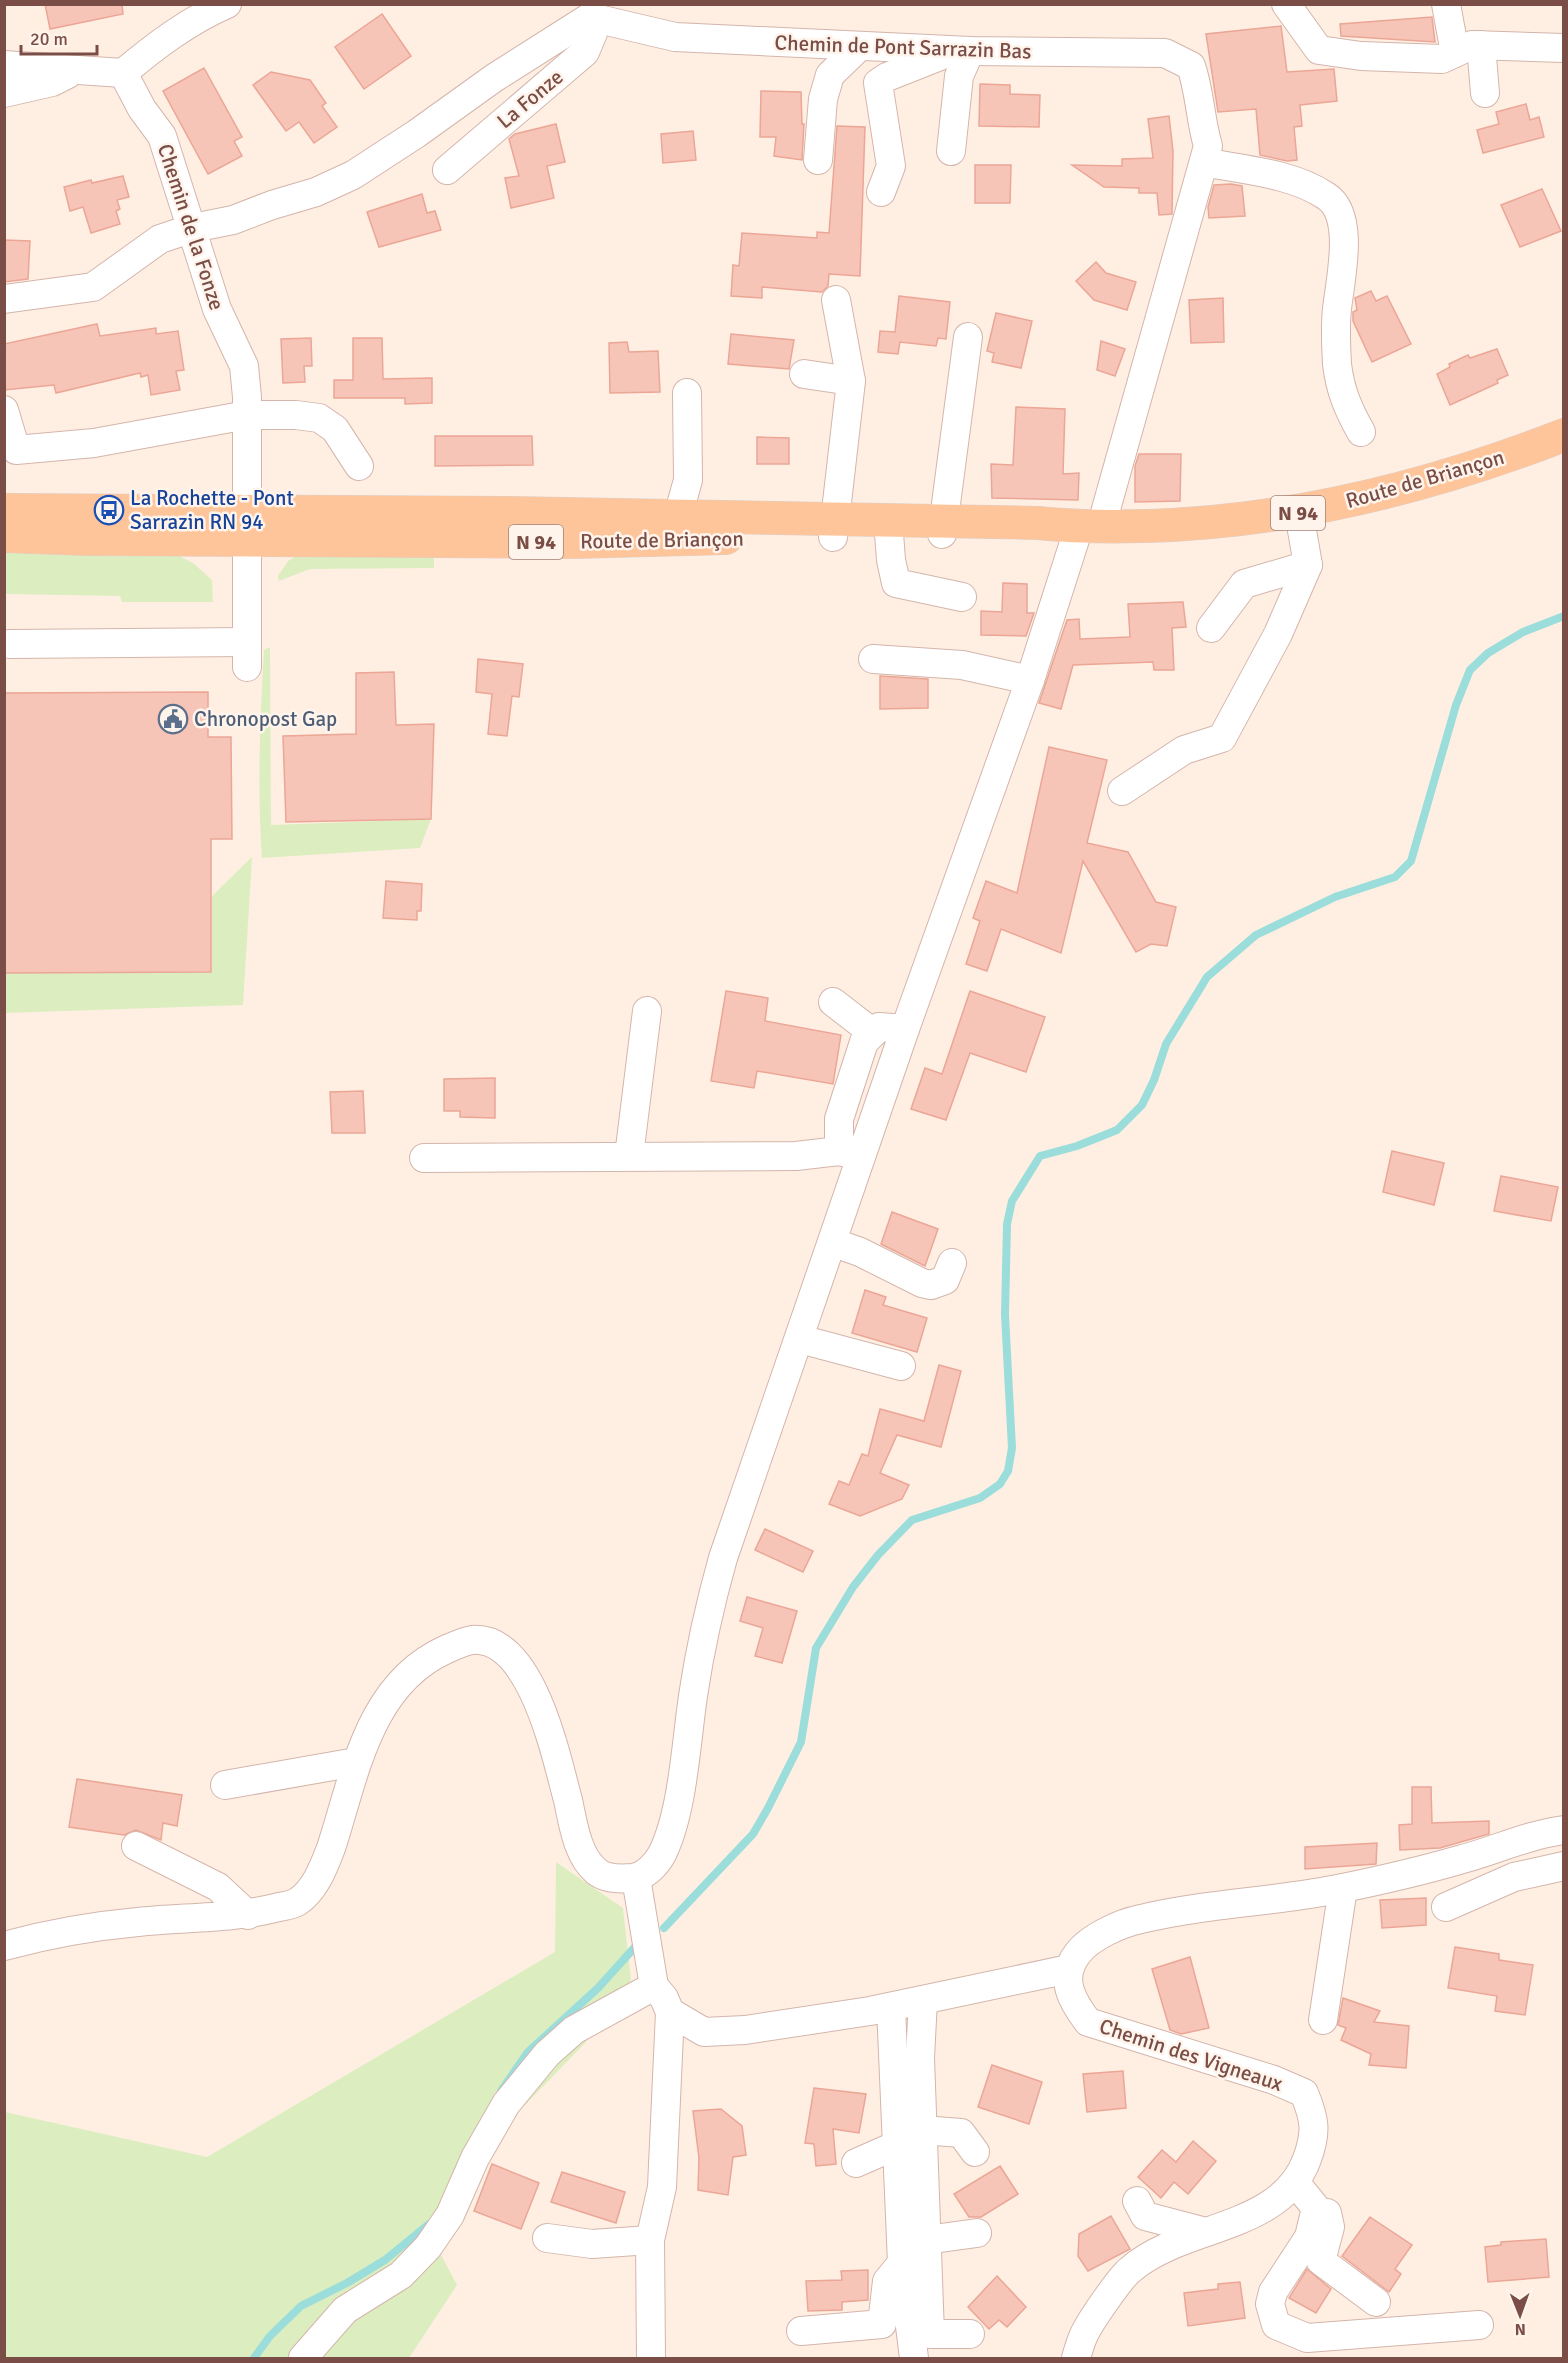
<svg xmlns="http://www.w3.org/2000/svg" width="1568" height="2363" font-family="Signika,sans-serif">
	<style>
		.green { fill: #dceec0 }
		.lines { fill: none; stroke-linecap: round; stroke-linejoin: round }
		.stream { stroke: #9adddb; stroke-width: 8 }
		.building { fill: #f7c4b8; stroke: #eba696; stroke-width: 1.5 }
		.minor-casing { stroke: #d4b5ab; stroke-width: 30 }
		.major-casing { stroke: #dcd1cf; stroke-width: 34 }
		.minor { stroke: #fff; stroke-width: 28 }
		.major { stroke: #ffc59a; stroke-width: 33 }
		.labels { text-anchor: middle; stroke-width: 5; stroke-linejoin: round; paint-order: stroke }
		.shield { fill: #fff4ec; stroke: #a28078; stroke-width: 1.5 }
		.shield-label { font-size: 20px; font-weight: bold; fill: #7a4e46 }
		.street-label { font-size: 21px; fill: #7a4e46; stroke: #fff4ec }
		.transit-label { font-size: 21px; fill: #164399; stroke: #fff4ec; text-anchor: start }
		.service-label { font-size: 21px; fill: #4e5e75; stroke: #fff4ec; text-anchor: start }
	</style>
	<rect width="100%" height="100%" fill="#ffefe3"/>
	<!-- green -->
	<g class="green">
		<path d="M5,548L171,552L193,563L212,580L213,602H122L120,596L5,594Z"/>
		<path d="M301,553L434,555V568L310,569L279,581L278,576L288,561Z"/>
		<path d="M270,647L271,825L431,819L420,848L262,858C257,788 260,719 264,650Z"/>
		<path d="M252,857L243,1005L5,1013L4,973L211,972V897Z"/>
		<path d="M556,1862L623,1908L631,1980L585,2043L504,2127L439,2251L457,2285L409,2358H5V2112L207,2157L555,1952Z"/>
	</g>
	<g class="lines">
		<!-- stream -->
		<g class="stream">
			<path d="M664,1928L753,1834L768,1808L801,1742L816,1648L853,1587L878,1555L912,1520L980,1498L1000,1484L1008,1471L1012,1448L1005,1315L1007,1224L1012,1201L1040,1156L1077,1146L1117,1130L1142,1105L1154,1080L1166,1044L1207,977L1256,935L1335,897L1395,877L1411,861L1456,705L1470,670L1488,653L1523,632L1564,616"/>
			<path d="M501,2091L528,2052L598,1988L635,1947"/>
			<path d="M254,2358L270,2336L301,2306L347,2283L385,2260L429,2224"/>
		</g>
	</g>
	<!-- building -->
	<g class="building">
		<path d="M45,4H122L123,14L50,29Z"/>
		<path d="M382,14L411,56L364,89L335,47Z"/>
		<path d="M1432,17L1435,42L1341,36L1340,24Z"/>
		<path d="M1281,26L1287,72L1334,69L1337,101L1300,105L1302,126L1294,127L1297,160L1287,161L1260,155L1256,109L1218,112L1206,34Z"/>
		<path d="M204,68L242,137L234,141L242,156L208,174L163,91Z"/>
		<path d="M271,72L310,80L326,103L322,106L337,127L314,143L299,122L286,131L253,85Z"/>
		<path d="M980,84L1010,85V94L1040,95L1039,127L979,126Z"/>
		<path d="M761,91L801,92L802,124H804L802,160L774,156L776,137H760Z"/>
		<path d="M1526,104L1530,120L1539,117L1544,137L1483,153L1477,130L1499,124L1496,112Z"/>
		<path d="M1169,116L1173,151L1172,214L1159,215L1157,193H1139V188L1104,187L1072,165L1122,166V159L1153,158L1148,119Z"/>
		<path d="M556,124L565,162L547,166L554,198L511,208L505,178L519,176L509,139L515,134Z"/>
		<path d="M837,126L865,127L860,276L829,274L828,286L822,292L762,287V298L731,296L733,265L739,266L742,233L817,238V232L829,233Z"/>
		<path d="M693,131L696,160L663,163L661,134Z"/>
		<path d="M975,165H1011L1010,203H975Z"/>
		<path d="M123,176L129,197L117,200L120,209L116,211L120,224L91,233L83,207L70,211L64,187L91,180L92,183Z"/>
		<path d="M1231,184L1242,186L1245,216L1209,218L1208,207L1214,185Z"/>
		<path d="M1542,189L1561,231L1520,247L1501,205Z"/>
		<path d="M422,194L427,213L435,211L441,230L379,247L367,212Z"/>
		<path d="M5,240L30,241L28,279L4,282Z"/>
		<path d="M1096,262L1106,273L1136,282L1127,310L1094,300L1076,281Z"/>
		<path d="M1371,291L1376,301L1387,296L1411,344L1372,362L1353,321V312L1357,310L1355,298Z"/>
		<path d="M899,296L950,302L946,339L938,338L936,346L900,342L898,354L878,352L880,331L895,332Z"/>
		<path d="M1223,298L1224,342L1191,343L1189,300Z"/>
		<path d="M996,313L1032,321L1021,368L992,362L994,353L987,351Z"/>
		<path d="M97,324L100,336L156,328V334L178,331L184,370L176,371L180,390L151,395L148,375L141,377L140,373L56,393L54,385L4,390V344Z"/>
		<path d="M731,334L794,340L789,369L728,364Z"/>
		<path d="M311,338L312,366H304L305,382L283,383L281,339Z"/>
		<path d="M353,338H382L383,379L432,378V403L405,404V398H334V380H353Z"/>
		<path d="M1101,341L1125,349L1115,376L1097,370Z"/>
		<path d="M627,342L629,352L658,351L660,392L610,393L609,343Z"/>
		<path d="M1497,349L1508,375L1497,380L1498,383L1450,405L1437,374L1450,367L1449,364L1468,355L1470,358Z"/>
		<path d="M1016,407L1065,409L1063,474L1079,473L1078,500L992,498L991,464L1013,465Z"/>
		<path d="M435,436H532L533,465L435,466Z"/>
		<path d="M757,437L789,438V464H757Z"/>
		<path d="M1139,454H1181L1180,501L1135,502V466Z"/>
		<path d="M1003,583L1027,584V613H1034L1026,636L981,635V611L1002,612Z"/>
		<path d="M1183,602L1186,627L1172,628L1174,670H1154L1153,662L1073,665L1061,709L1039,703L1067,620L1079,619L1080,639L1130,637L1128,604Z"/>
		<path d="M478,659L523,664L519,697L512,696L507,736L488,734L492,694L476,692Z"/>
		<path d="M394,672L396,725L434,724L431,819L286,822L283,736L356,734V673Z"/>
		<path d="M880,676L928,679V708L880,709Z"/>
		<path d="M208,692V737H231L232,839H211V972L4,973V693Z"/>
		<path d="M1049,747L1107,760L1087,843L1128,852L1156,902L1176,907L1167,946L1151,944L1136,952L1083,861L1061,953L1001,929L987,971L966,964L980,921L973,918L986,881L1017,893Z"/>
		<path d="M386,881L422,884L421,911H417V920L383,918Z"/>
		<path d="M726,991L768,998L765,1021L841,1035L833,1084L757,1071L754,1088L711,1081Z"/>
		<path d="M970,991L1045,1017L1026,1072L970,1053L946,1120L911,1109L925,1068L942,1074Z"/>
		<path d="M495,1078V1118L460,1117V1111H444V1079Z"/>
		<path d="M363,1091L365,1133H332L330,1092Z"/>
		<path d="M1392,1151L1444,1163L1434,1205L1383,1192Z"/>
		<path d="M1501,1176L1558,1187L1551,1221L1494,1211Z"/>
		<path d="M892,1212L938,1229L925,1266L881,1244Z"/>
		<path d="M865,1290L886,1297L883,1305L927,1318L917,1352L852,1333Z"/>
		<path d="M939,1365L961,1371L941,1447L897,1435L880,1473L909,1485L902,1499L860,1516L829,1504L839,1481L849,1485L862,1454L868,1456L880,1409L924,1421Z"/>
		<path d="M765,1529L813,1551L803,1572L755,1550Z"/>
		<path d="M747,1597L797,1611L782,1663L755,1656L763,1628L740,1621Z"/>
		<path d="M77,1779L182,1795L177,1826L163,1823L161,1840L136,1830L124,1835L69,1827Z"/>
		<path d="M1412,1787H1431L1432,1823L1489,1821V1834L1440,1848L1400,1850L1399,1825L1412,1824Z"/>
		<path d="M1377,1843L1376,1864L1305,1869V1847Z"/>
		<path d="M1426,1898V1925L1382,1928L1380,1900Z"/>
		<path d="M1455,1947L1499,1954V1960L1533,1965L1525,2015L1495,2011L1497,1996L1448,1988Z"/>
		<path d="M1190,1957L1209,2028L1181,2034L1170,2030L1152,1969Z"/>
		<path d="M1343,1998L1380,2011L1374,2022L1409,2026L1406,2068L1369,2065L1371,2054L1341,2040L1346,2028L1338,2025Z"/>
		<path d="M992,2065L1042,2082L1029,2124L978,2107Z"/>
		<path d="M1123,2071L1126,2108L1087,2112L1083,2074Z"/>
		<path d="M814,2088L866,2094L859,2133L833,2129L836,2164L816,2166L814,2144L805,2143Z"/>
		<path d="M721,2109L742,2126L746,2155L733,2157L728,2195L698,2190L699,2158L693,2111Z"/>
		<path d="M1193,2141L1216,2161L1188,2194L1174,2182L1161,2198L1138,2177L1162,2150L1176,2162Z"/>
		<path d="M492,2164L539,2183L521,2229L474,2211Z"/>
		<path d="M1000,2166L1018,2194L981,2217H969L954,2194Z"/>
		<path d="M562,2172L625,2192L616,2223L551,2202Z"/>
		<path d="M1111,2216L1130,2249L1088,2271L1078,2256L1079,2234Z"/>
		<path d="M1370,2217L1412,2245L1395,2269L1401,2274L1389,2292L1342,2256Z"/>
		<path d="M1546,2239L1549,2277L1488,2282L1485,2247L1501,2245V2242Z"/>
		<path d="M1307,2269L1331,2289L1316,2313L1289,2298Z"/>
		<path d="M868,2270V2300L842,2302V2310L808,2311L806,2281L842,2280L841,2271Z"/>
		<path d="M997,2276L1026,2307L1007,2327L999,2320L989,2329L968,2307Z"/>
		<path d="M1240,2282L1245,2318L1188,2326L1184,2293L1218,2289V2284Z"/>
	</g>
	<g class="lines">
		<!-- minor casing -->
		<g class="minor-casing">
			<g id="minor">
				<path d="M227,4C188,21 155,46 123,73L142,109L162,136L217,309L244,366L247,397V667"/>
				<path d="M1286,4L1319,50L1361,56L1442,59L1472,45L1564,48"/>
				<path d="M1446,4L1455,53"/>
				<path d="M1481,45L1485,93"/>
				<path d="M4,65L123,73"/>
				<path d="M4,93L52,82L68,74"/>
				<path d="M951,151L959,76L970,51"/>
				<path d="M818,160L823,99L830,75L860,46"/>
				<path d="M1204,162C1243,170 1292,173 1326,196C1356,215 1340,280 1337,309C1335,326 1336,346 1337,364C1340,390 1348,409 1361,432"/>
				<path d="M447,170L585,52L593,33L590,17"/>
				<path d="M881,192L891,166L878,83L887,77L945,54"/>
				<path d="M4,299L93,287L160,239L193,228L233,220L272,205L316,192L353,175L416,134L494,78L590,17L675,37L970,51L1165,53L1191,66C1200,92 1200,119 1208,146L1101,527"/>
				<path d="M804,374L851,381"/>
				<path d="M4,410L16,450L94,443L247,415H296L319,418L335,429L359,466"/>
				<path d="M888,520L891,560L896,583L962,597"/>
				<path d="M942,534L968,337"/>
				<path d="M677,537L678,516L688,480L687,393"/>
				<path d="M833,537L851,381L836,300"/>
				<path d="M1211,628L1244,584L1308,565"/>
				<path d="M9,644L247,642"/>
				<path d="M873,659L962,665L1030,680"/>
				<path d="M1122,791L1184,750L1222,738L1278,634L1308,565L1299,513"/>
				<path d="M833,1002L873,1033"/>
				<path d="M839,1151V1119L864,1042L879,1027L905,1029"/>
				<path d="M629,1156L647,1011"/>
				<path d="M424,1158L796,1156L839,1151L861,1156"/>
				<path d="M832,1242L860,1252L922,1283L931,1285L945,1280L952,1263"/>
				<path d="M800,1339L901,1366"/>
				<path d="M225,1785L356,1762"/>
				<path d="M136,1846L218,1887L248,1915"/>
				<path d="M636,1878L654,1986L664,1998L670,2012L662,2187L650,2240L651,2358"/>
				<path d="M1446,1907L1514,1877L1564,1866"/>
				<path d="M4,1946C48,1934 93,1926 138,1922C185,1917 233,1919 279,1907C284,1906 292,1905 297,1902C315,1891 324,1866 331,1848C355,1775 368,1684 447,1649C454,1646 465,1641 472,1640C532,1635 556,1757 568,1800C573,1823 577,1855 596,1871C605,1879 622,1879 633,1878C645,1876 656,1865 662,1854C683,1812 686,1743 693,1696C700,1649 710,1604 723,1558L905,1029L1030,680L1079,527"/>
				<path d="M923,2000L920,2058L930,2334H970"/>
				<path d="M891,2007L902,2263L914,2358"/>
				<path d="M670,2012L704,2032L745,2030L870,2011L1069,1969"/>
				<path d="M1323,2020L1343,1888"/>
				<path d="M922,2130L961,2133L975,2152"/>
				<path d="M856,2163L897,2145"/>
				<path d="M1295,2182L1316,2208L1309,2237L1273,2292L1270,2304L1276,2325L1307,2338L1479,2325"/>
				<path d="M1137,2201L1145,2216L1206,2232"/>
				<path d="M1327,2213L1330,2227L1321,2261L1376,2302"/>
				<path d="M547,2238L592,2244L650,2240"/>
				<path d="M926,2240L977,2233"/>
				<path d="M801,2331L882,2324L887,2281L902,2263"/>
				<path d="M303,2358L345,2310L401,2275L428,2247L450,2215L475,2158L506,2104L547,2054L574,2030L654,1986"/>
				<path d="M1076,2358C1078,2351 1080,2344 1083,2337C1088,2324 1120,2278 1130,2270C1182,2224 1281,2231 1307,2159C1317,2132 1315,2119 1304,2093L1274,2080L1088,2022C1072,2001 1058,1978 1078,1953C1090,1937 1121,1923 1141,1919C1207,1903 1277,1902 1343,1888C1382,1880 1421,1871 1459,1860C1494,1851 1527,1835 1564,1830"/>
			</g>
		</g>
		<!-- major casing -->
		<g class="major-casing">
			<g id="major">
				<path d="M4,510L512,513L1038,523C1075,527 1110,527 1147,526C1291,522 1430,487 1564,435"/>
				<path d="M4,536L87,539L573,542L726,538"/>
			</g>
		</g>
		<!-- minor -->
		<use href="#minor" class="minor"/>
		<!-- major -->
		<use href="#major" class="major"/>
	</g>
	<!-- icons -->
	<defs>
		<g id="bus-ring" transform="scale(1.5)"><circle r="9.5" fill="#fff4ec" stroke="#1a4fb4" stroke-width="1.5"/><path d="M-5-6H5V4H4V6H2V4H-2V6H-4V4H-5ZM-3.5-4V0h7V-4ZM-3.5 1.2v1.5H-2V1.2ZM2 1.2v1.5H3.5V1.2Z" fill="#1a4fb4"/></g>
		<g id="civic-ring" transform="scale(1.5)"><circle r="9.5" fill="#fff4ec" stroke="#5c6f8a" stroke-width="1.5"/><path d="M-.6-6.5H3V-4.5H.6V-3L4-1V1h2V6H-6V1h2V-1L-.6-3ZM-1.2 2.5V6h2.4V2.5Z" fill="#5c6f8a"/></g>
	</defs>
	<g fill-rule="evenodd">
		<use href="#bus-ring" x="109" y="510"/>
		<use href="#civic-ring" x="173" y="719"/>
	</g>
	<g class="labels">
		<!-- shield labels -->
		<g class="shield">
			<rect x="1271" y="496" width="54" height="34" rx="4.5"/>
			<rect x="509" y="525" width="54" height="34" rx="4.5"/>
		</g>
		<g class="shield-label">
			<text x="1298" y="520">N 94</text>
			<text x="536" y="549">N 94</text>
		</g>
		<!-- street labels -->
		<g class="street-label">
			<text transform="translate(903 47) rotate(2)" y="7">Chemin de Pont Sarrazin Bas</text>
			<text transform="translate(530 99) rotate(-40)" y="7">La Fonze</text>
			<text transform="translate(191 227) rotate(72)" y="7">Chemin de la Fonze</text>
			<text transform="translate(1425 479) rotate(-16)" y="7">Route de Briançon</text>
			<text transform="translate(662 540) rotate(-1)" y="7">Route de Briançon</text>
			<text transform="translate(1191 2055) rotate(18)" y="7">Chemin des Vigneaux</text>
		</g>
		<!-- transit labels -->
		<g class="transit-label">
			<text x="130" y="505">La Rochette - Pont<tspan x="130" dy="24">Sarrazin RN 94</tspan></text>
		</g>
		<!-- service labels -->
		<g class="service-label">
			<text x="194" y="726">Chronopost Gap</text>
		</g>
	</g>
	<!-- border -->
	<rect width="1568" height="2363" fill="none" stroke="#7a4e46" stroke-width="12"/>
	<!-- north arrow -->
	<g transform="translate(1520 2315) rotate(179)" stroke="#fff4ec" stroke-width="4.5" paint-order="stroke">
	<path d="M0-4.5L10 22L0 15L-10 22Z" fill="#7a4e46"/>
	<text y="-9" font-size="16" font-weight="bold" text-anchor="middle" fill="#7a4e46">N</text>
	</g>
	<!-- scale -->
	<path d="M21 45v9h76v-9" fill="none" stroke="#7a4e46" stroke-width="3"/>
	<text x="30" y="45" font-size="18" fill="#7a4e46" stroke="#fff4ec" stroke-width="4.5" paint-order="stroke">20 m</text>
</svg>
